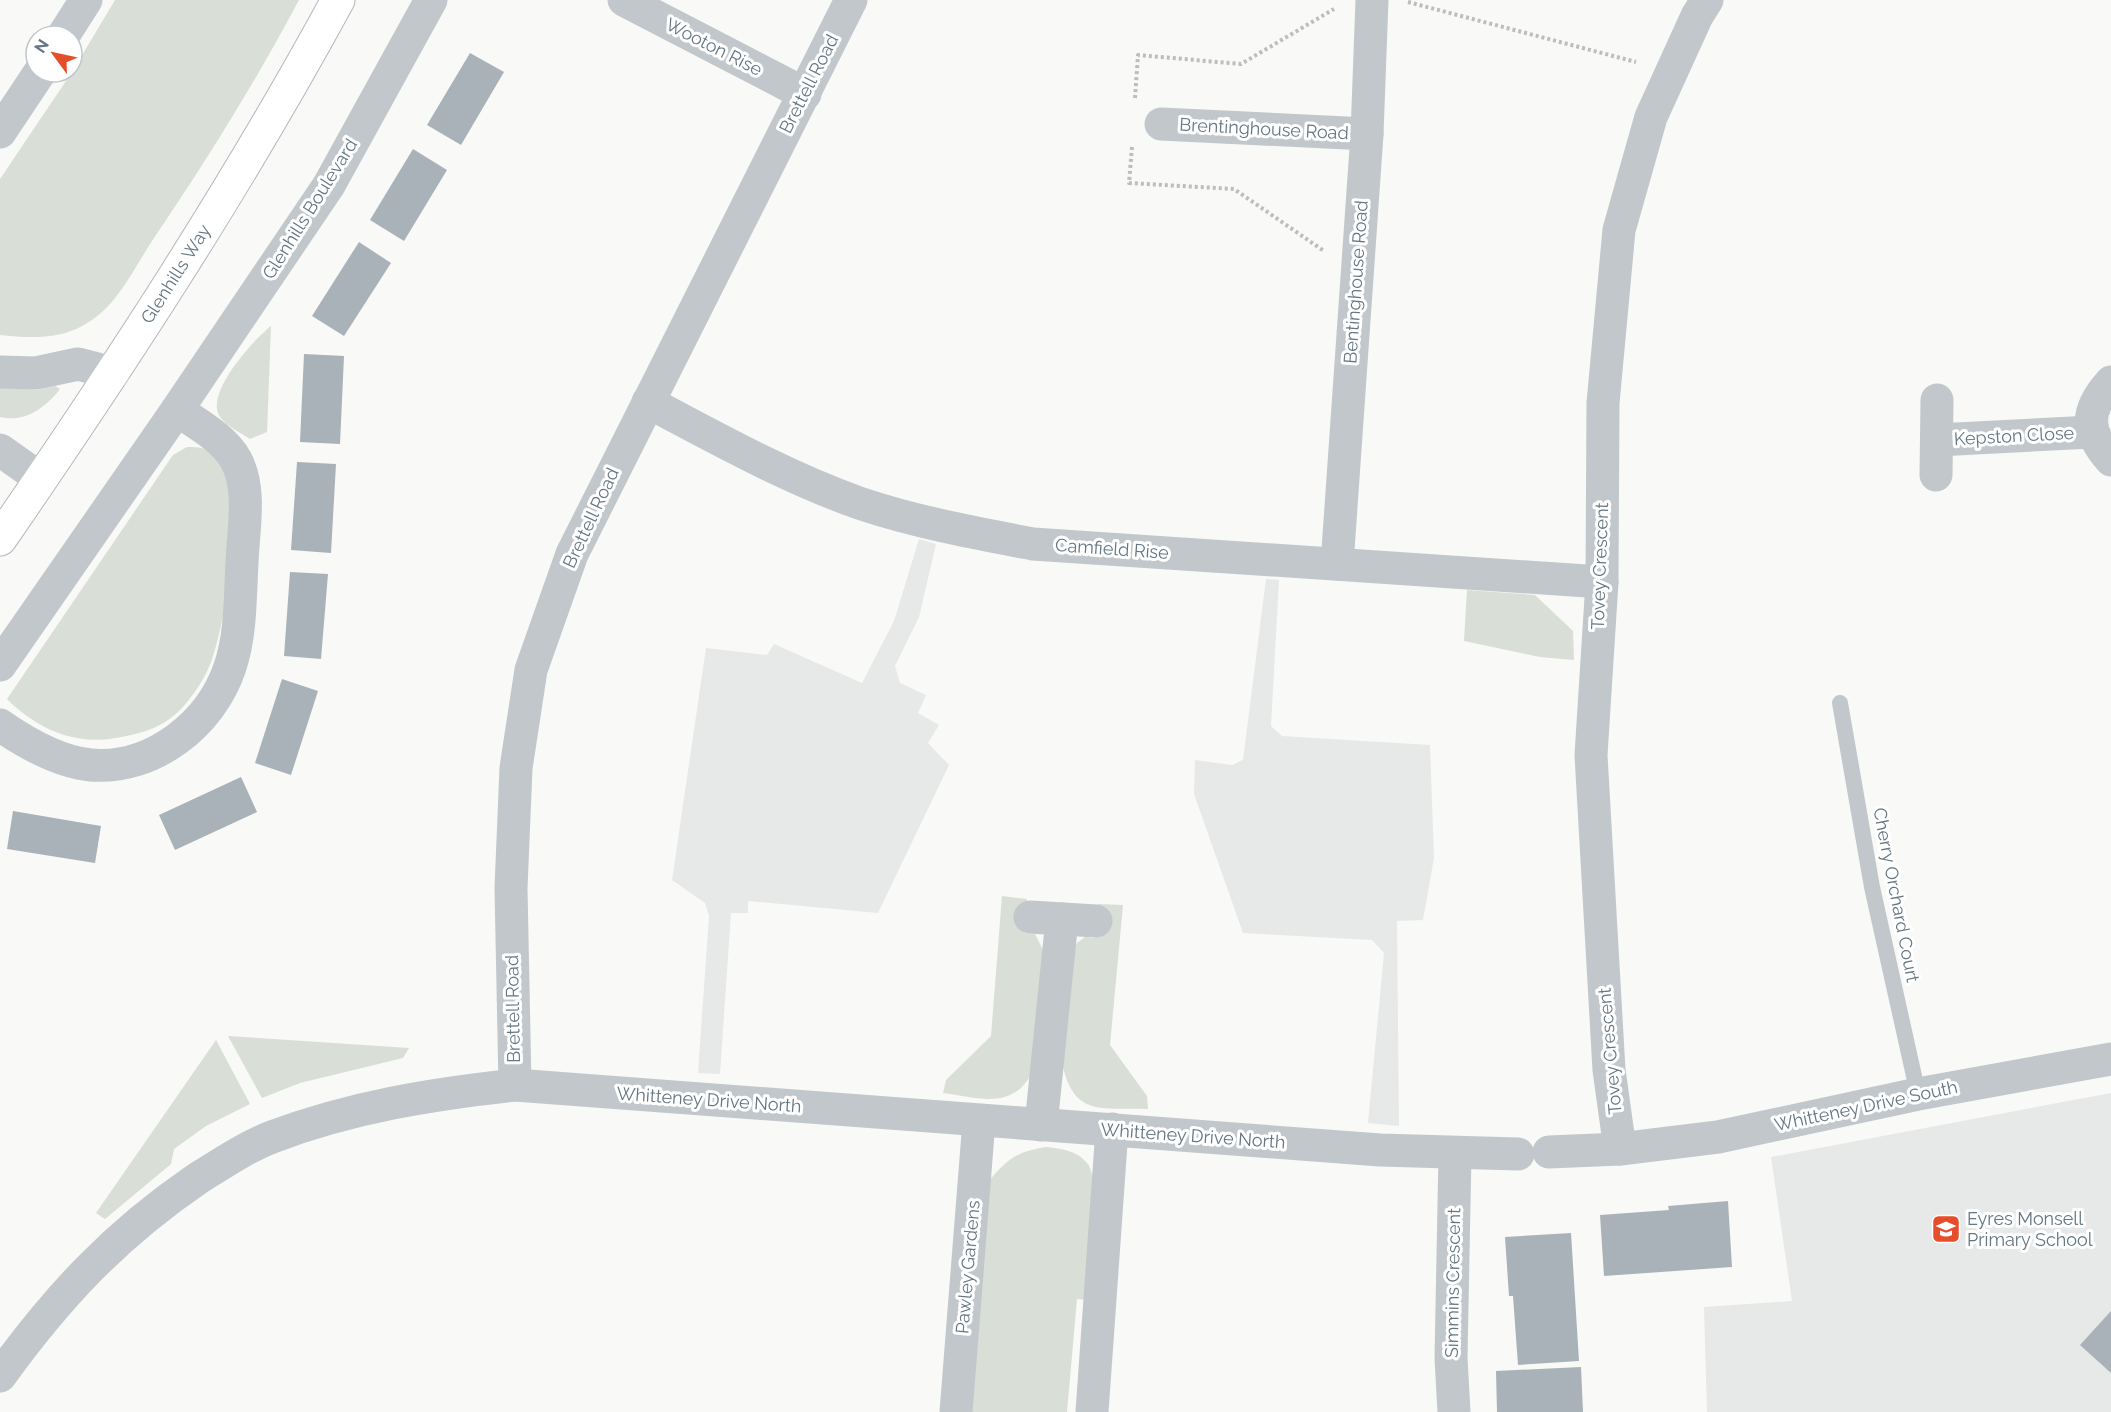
<svg xmlns="http://www.w3.org/2000/svg" width="2111" height="1412" font-family="Raleway,sans-serif">
	<style>
		.built { fill: #e7e8e8 }
		.green { fill: #d9ded6 }
		.building { fill: #a9b2b8 }
		.lines { fill: none; stroke-linecap: round; stroke-linejoin: round }
		.highway-casing { stroke: #b3b8bc; stroke-width: 35 }
		.path { stroke: #babec1; stroke-width: 4; stroke-dasharray: 3 3; stroke-linecap: butt }
		.lane { stroke: #c2c7cb; stroke-width: 16 }
		.street { stroke: #c2c7cb; stroke-width: 33 }
		.highway { stroke: #fff; stroke-width: 33 }
		.labels { text-anchor: middle; stroke-width: 6; stroke-linejoin: round; paint-order: stroke }
		.street-label { font-size: 18px; fill: #647682; stroke: #fff }
		.poi-label { font-size: 18px; fill: #647682; stroke: #fff; text-anchor: start }
	</style>
	<rect width="100%" height="100%" fill="#f9f9f7"/>
	<!-- built -->
	<g class="built">
		<path d="M919,539L936,544L919,617L895,666L900,683L926,695L918,713L939,725L928,743L949,765L878,913L748,901V913H731L720,1074L698,1073L709,916L705,903L672,880L706,648L767,655L774,644L862,683L894,621Z"/>
		<path d="M1266,579L1279,580L1271,726L1282,736L1430,745L1434,858L1423,920L1397,921L1399,1126L1368,1123L1384,953L1372,940L1243,933L1194,794L1195,760L1232,765L1243,760Z"/>
		<path d="M2111,1093V1412H1707L1704,1307L1792,1301L1771,1157Z"/>
	</g>
	<!-- green -->
	<g class="green">
		<path d="M115,0H299C255,83 205,163 152,241C133,270 116,308 84,325C58,340 28,338 0,335V179L72,72Z"/>
		<path d="M271,326L267,432L250,439C241,433 226,426 220,417C204,394 253,340 271,326Z"/>
		<path d="M55,386L60,389C45,408 25,423 0,417V387L38,390Z"/>
		<path d="M187,447C198,447 213,448 220,458C245,496 227,614 213,656C208,674 193,697 180,710C160,730 136,735 109,739C70,744 34,726 7,699L173,455Z"/>
		<path d="M1467,590L1535,595L1573,631L1574,660L1540,657L1464,641Z"/>
		<path d="M1002,896L1027,899L1024,933L1035,934L1045,954L1031,1075C1010,1111 977,1097 943,1093L946,1080L991,1036Z"/>
		<path d="M1098,904L1123,905L1110,1045L1147,1096L1148,1109C1101,1107 1074,1118 1062,1063L1070,956L1077,943L1085,937L1095,938Z"/>
		<path d="M228,1036L409,1048L403,1058L300,1083L262,1098Z"/>
		<path d="M216,1040L250,1104L206,1126L174,1149L171,1164L105,1219L96,1213Z"/>
		<path d="M1046,1147C1062,1149 1076,1150 1087,1163C1103,1181 1089,1273 1087,1300L1077,1299L1067,1412H969L988,1182C1007,1159 1016,1152 1046,1147Z"/>
	</g>
	<!-- building -->
	<g class="building">
		<path d="M470,53L504,72L461,145L427,125Z"/>
		<path d="M413,149L447,170L404,241L370,220Z"/>
		<path d="M359,242L391,263L344,336L312,316Z"/>
		<path d="M304,354L344,356L340,444L300,442Z"/>
		<path d="M297,462L336,464L331,553L291,550Z"/>
		<path d="M290,572L328,574L321,659L284,656Z"/>
		<path d="M282,679L318,691L291,775L255,763Z"/>
		<path d="M241,777L257,812L175,850L159,815Z"/>
		<path d="M13,811L101,826L95,863L7,849Z"/>
		<path d="M1728,1201L1732,1267L1604,1276L1600,1215L1669,1210L1668,1206Z"/>
		<path d="M1571,1233L1579,1361L1518,1365L1513,1296H1509L1505,1237Z"/>
		<path d="M2111,1311V1373L2080,1345Z"/>
		<path d="M1581,1367L1583,1412H1497L1496,1371Z"/>
	</g>
	<g class="lines">
		<!-- highway casing -->
		<g class="highway-casing">
			<g id="highway">
				<path id="s1" d="M0,539C120,365 237,186 338,0"/>
			</g>
		</g>
		<!-- path -->
		<g class="path">
			<path d="M1408,2L1636,62"/>
			<path d="M1135,98L1138,55L1241,64L1334,9"/>
			<path d="M1132,147L1129,183L1234,189L1324,251"/>
		</g>
		<!-- lane -->
		<path class="lane" d="M1840,703L1872,887L1918,1094"/>
		<!-- street -->
		<g class="street">
			<path d="M624,0L805,94"/>
			<path d="M63,36L86,0"/>
			<path d="M1161,124L1367,134"/>
			<path d="M0,132L40,72"/>
			<path d="M0,372L36,373L78,364L113,373"/>
			<path d="M2111,382C2085,411 2085,430 2111,460"/>
			<path d="M648,402C716,438 786,477 859,503C915,522 975,533 1033,544L1602,582"/>
			<path d="M1937,440L2092,432"/>
			<path d="M0,450L41,479"/>
			<path d="M1936,475L1937,400"/>
			<path d="M1337,564L1367,134L1372,0"/>
			<path d="M0,665L177,410L329,185L431,0"/>
			<path d="M0,725C26,743 59,762 91,765C153,770 211,724 230,667C241,634 240,598 242,563C243,531 252,489 236,460C224,438 197,424 177,410"/>
			<path d="M1030,917L1096,921"/>
			<path d="M515,1085L511,888L516,768L531,670L572,554L851,0"/>
			<path d="M1041,1125L1062,919"/>
			<path d="M1620,1149L1609,1070L1591,755L1602,582L1603,403L1619,230L1651,117L1697,16L1707,0"/>
			<path d="M1549,1152L1620,1149L1718,1137L1918,1094L2111,1059"/>
			<path d="M0,1376C58,1296 115,1235 197,1179C221,1164 246,1147 272,1137C351,1107 432,1094 515,1085L1380,1150L1518,1154"/>
			<path d="M956,1412L979,1121"/>
			<path d="M1092,1412L1112,1129"/>
			<path d="M1454,1412L1451,1358L1455,1153"/>
		</g>
		<!-- highway -->
		<use href="#highway" class="highway"/>
	</g>
	<!-- icons -->
	<defs>
		<g id="school-square" transform="scale(1.5)"><rect x="-9" y="-9" width="18" height="18" rx="4" fill="#e64e2b" stroke="#fff"/><path d="M0-5L7-2L0 1L-7-2ZM-4 1L0 2.5L4 1V4Q0 6-4 4Z" fill="#fff"/></g>
	</defs>
	<g fill-rule="evenodd">
		<use href="#school-square" x="1946" y="1229"/>
	</g>
	<g class="labels">
		<!-- street labels -->
		<g class="street-label">
			<text transform="translate(714 47) rotate(27)" y="6">Wooton Rise</text>
			<text transform="translate(809 84) rotate(-63)" y="6">Brettell Road</text>
			<text transform="translate(1264 129) rotate(3)" y="6">Brentinghouse Road</text>
			<text transform="translate(310 209) rotate(-58)" y="6">Glenhills Boulevard</text>
			<text dy="6" stroke="none"><textPath href="#s1" startOffset="318">Glenhills Way</textPath></text>
			<text transform="translate(1356 282) rotate(-86)" y="6">Bentinghouse Road</text>
			<text transform="translate(2014 436) rotate(-3)" y="6">Kepston Close</text>
			<text transform="translate(591 518) rotate(-65)" y="6">Brettell Road</text>
			<text transform="translate(1112 549) rotate(4)" y="6">Camfield Rise</text>
			<text transform="translate(1600 566) rotate(-88)" y="6">Tovey Crescent</text>
			<text transform="translate(1896 895) rotate(79)" y="6">Cherry Orchard Court</text>
			<text transform="translate(513 1009) rotate(-91)" y="6">Brettell Road</text>
			<text transform="translate(1610 1051) rotate(-95)" y="6">Tovey Crescent</text>
			<text transform="translate(709 1100) rotate(4)" y="6">Whitteney Drive North</text>
			<text transform="translate(1866 1106) rotate(-12)" y="6">Whitteney Drive South</text>
			<text transform="translate(1193 1136) rotate(4)" y="6">Whitteney Drive North</text>
			<text transform="translate(968 1267) rotate(-85)" y="6">Pawley Gardens</text>
			<text transform="translate(1453 1283) rotate(-89)" y="6">Simmins Crescent</text>
		</g>
		<!-- poi labels -->
		<g class="poi-label">
			<text x="1967" y="1225">Eyres Monsell<tspan x="1967" dy="21">Primary School</tspan></text>
		</g>
	</g>
	<!-- north arrow -->
	<g transform="translate(54 54) rotate(303)"><circle r="28" fill="#ffffff" stroke="#c1c8cd" stroke-width="1.5"/>
	<path d="M0-4.5L10 22L0 15L-10 22Z" fill="#e64e2b"/>
	<text y="-9" font-size="16" font-weight="bold" text-anchor="middle" fill="#647682">N</text>
	</g>
</svg>
